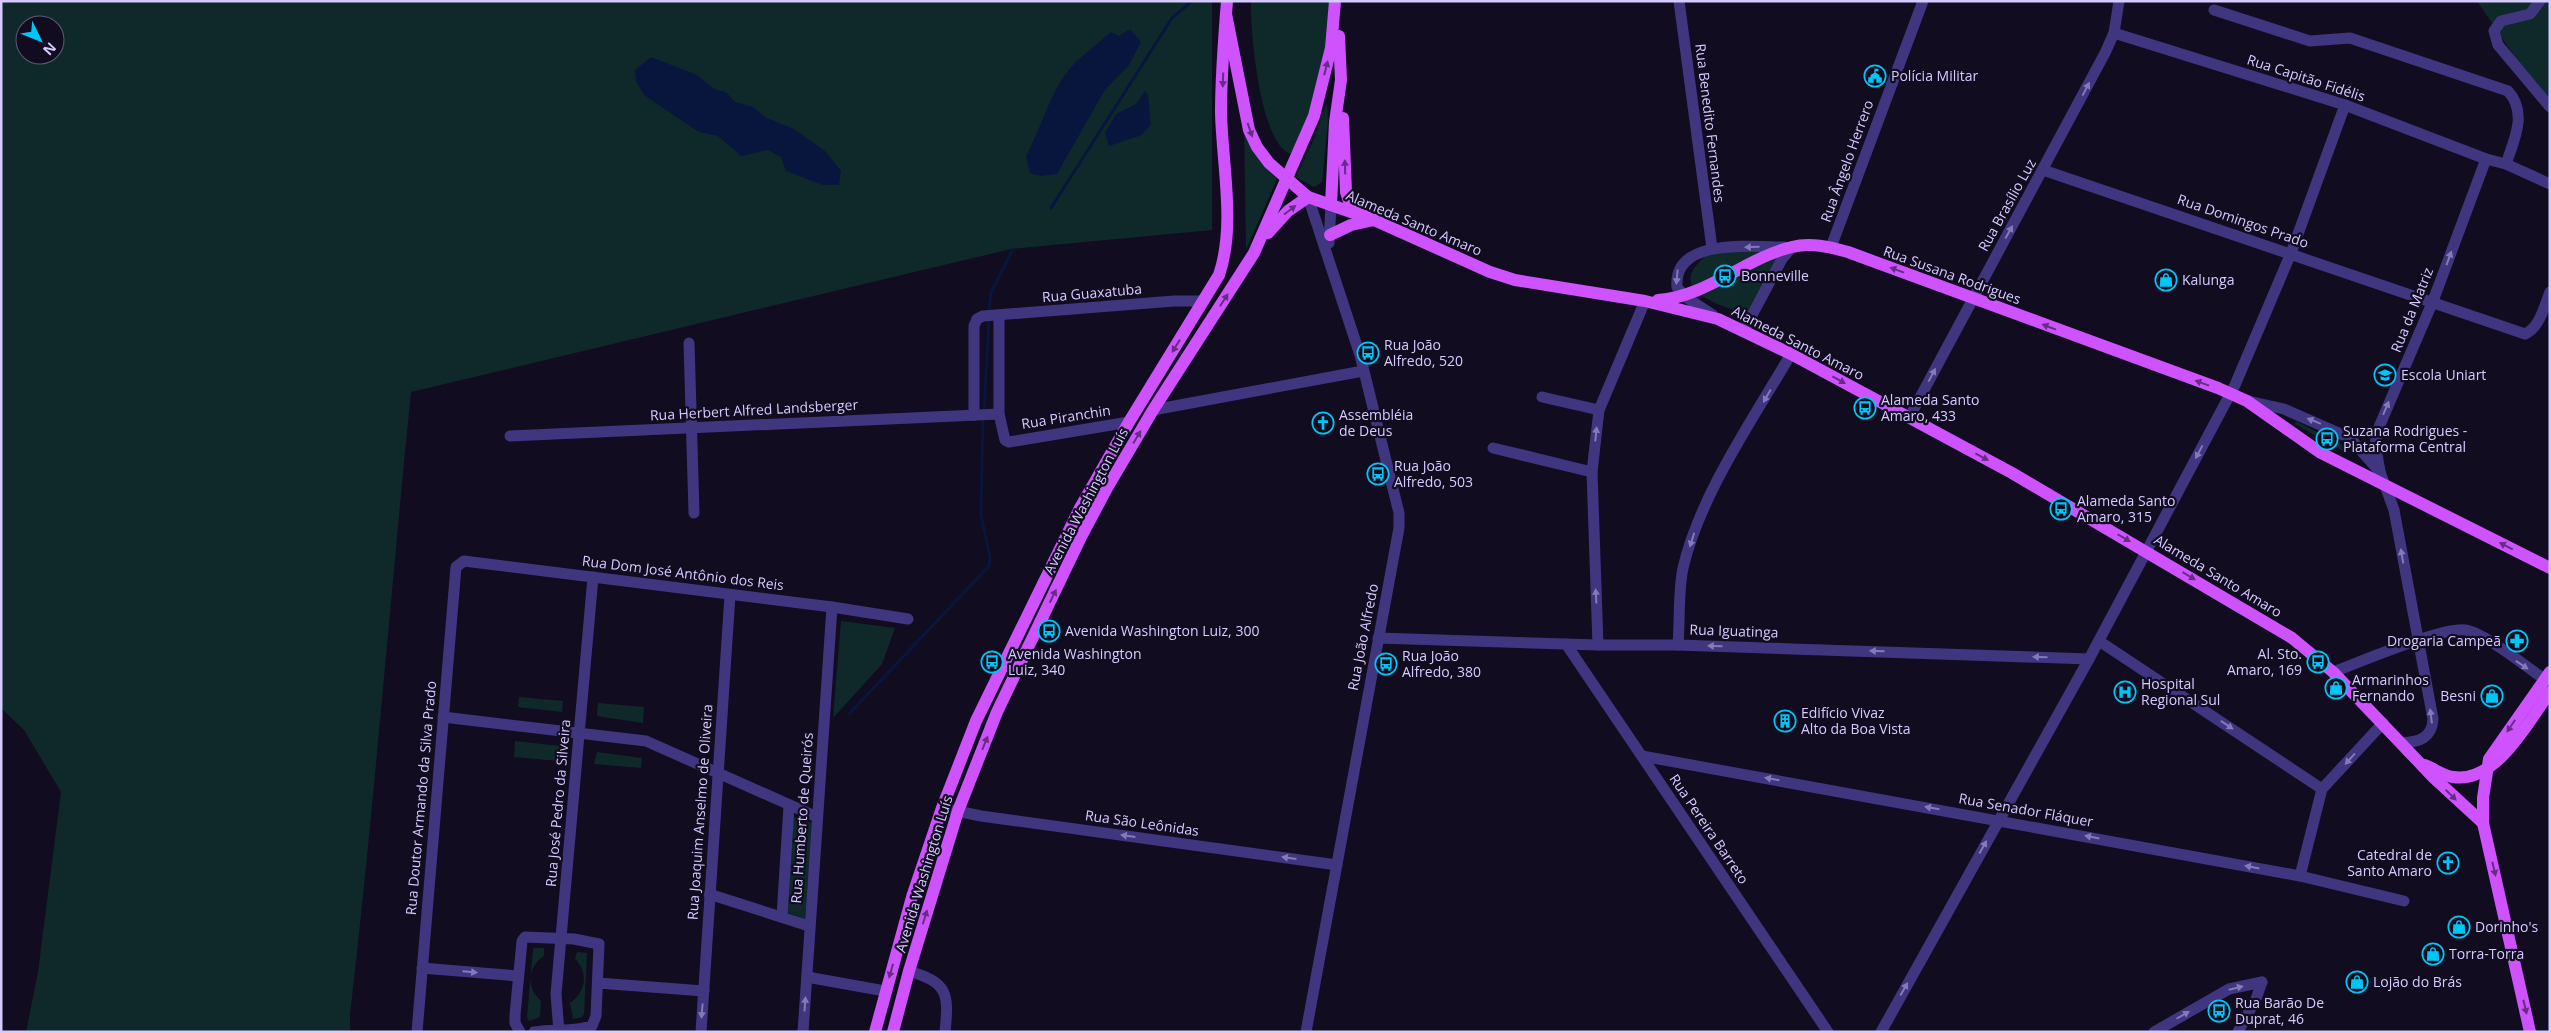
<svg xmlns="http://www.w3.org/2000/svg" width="2551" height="1033" font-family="'Open Sans',sans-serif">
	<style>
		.green { fill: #0f292a; fill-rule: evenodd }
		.water { fill: #08163d }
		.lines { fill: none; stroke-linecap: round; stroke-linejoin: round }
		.stream { stroke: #08163d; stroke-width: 3 }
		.minor { stroke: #403680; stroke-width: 11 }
		.primary { stroke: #cf52ff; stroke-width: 12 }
		.oneway { fill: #672c84 }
		.oneway2 { fill: #8479b9 }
		.labels { text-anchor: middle; stroke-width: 4.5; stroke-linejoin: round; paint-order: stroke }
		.poi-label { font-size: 14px; fill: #d6cbff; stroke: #120c20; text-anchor: start }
		.street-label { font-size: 14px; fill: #d6cbff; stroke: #120c20 }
	</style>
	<rect width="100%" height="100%" fill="#120c20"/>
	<!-- green -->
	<g class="green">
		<path d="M1,1H1212V230L1011,249L411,392C390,600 374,808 350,1015V1032H26L38,972L61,792L24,730L1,708ZM25,25H55V55H25Z"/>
		<path d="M1251,1H1331L1328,45L1311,108L1295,150L1290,154C1260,142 1250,33 1251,1Z"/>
		<path d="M2477,1H2550V109Z"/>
		<path d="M1327,103L1328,122L1322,182L1314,187L1296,177L1313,141Z"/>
		<path d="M1244,116L1266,168L1277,179L1246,250Z"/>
		<path d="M1714,250H1784L1751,316C1717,304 1657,289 1714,250Z"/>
		<path d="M2296,421L2346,447L2343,451L2295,424Z"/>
		<path d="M841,621L895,628L882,664L833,718Z"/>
		<path d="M519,697L563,701L562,712L518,707Z"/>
		<path d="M598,703L644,707L643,723L597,716Z"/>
		<path d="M515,741L560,746L559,761L514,757Z"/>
		<path d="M597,752L642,758L641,768L594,764Z"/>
		<path d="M792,816L812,823L805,919L786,912Z"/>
		<path d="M534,948H544V956C527,967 526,988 541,1001L540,1017L529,1021L527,1017L533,949Z"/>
		<path d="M577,952L587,953L584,1014L582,1017L573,1019L570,1003C586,992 589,973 575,959Z"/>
	</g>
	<!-- water -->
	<g class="water">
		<path d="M1130,29L1141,42L1129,65L1105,90L1057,174L1041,176L1030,173L1026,156C1042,127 1050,91 1072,66C1084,53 1099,43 1111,32L1119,36Z"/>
		<path d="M651,57L697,75L714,89L726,92L735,102L753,107L765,117L794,129L825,151L841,171L839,185H823L786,171L781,157L768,150L741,156L718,136L699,132L644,95L636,81L635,70Z"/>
		<path d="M1145,91L1148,95L1151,124L1142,135L1109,146L1105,133L1116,114L1136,104Z"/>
	</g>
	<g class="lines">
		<!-- stream -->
		<g class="stream">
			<path d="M1051,208L1172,18L1192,1"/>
			<path d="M989,312L991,293L1013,249"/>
			<path d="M984,412L989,319"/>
			<path d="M849,714L989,566L990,557L981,515L983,418"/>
		</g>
		<!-- minor -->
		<g class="minor">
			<path d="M1679,1L1712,248"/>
			<path d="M2540,1L2530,14L2501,21L2494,31L2498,45L2550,107"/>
			<path d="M2214,10L2310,41L2350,38L2508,91C2528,113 2514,140 2506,164"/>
			<path d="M2114,33L2345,105L2486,159L2506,164L2550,184"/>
			<path d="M2043,170L2525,334C2540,327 2544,307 2550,292"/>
			<path d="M1329,243L1331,205"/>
			<path d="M1831,247L1923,1"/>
			<path d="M1713,315L1684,296L1677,287C1673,237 1753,247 1785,247"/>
			<path d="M999,316V414L1005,440L1009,442L1129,422"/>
			<path d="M1744,330L1782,259L1792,247"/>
			<path d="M689,343L694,513"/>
			<path d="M1542,397L1599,410"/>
			<path d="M2248,401L2284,409L2350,438L2380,472L2394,510L2433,719C2432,738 2419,742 2402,743"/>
			<path d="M1153,410L1363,371"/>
			<path d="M974,415V326L977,319L983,316L1174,301H1204"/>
			<path d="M1909,418L2105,53L2114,33L2119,1"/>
			<path d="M510,436L999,414"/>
			<path d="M1493,448L1592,472"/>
			<path d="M2380,471L2375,444L2379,427L2433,301L2486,159"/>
			<path d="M1378,638L1598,645H1678L2089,659"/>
			<path d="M2099,641L2322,789"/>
			<path d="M1566,644L1828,1032"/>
			<path d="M1598,645L1592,472L1599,410L1645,301"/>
			<path d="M1678,645C1680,620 1678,592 1683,568C1700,495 1753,419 1791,354"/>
			<path d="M2333,672C2360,662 2442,627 2465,630C2486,633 2530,670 2550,683"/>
			<path d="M443,717L646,741L817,817"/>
			<path d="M1642,756L2300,876L2404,901"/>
			<path d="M942,808L981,816L1337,865"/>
			<path d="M2300,876L2322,789L2383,723"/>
			<path d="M709,894L809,926"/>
			<path d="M782,916L789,806"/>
			<path d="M422,968L518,976"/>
			<path d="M909,971C948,983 949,993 945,1032"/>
			<path d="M807,977L885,991"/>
			<path d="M598,983L704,991"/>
			<path d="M417,1032L456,567L464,561L832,607L908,619"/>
			<path d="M520,1032L515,1023V1015L522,941L525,937L574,939L599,944L596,1016L592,1026C573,1033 553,1028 534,1032"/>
			<path d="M559,1032L556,994L593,577"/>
			<path d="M701,1032L730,595"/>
			<path d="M803,1032L832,607"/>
			<path d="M1306,1032L1399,528V513L1360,355L1308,197"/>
			<path d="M1881,1032L2089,659L2235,385L2291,253L2345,105"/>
			<path d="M2154,1032L2229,989L2262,982"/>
			<path d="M2238,1032L2256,999L2262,982"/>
		</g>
		<!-- primary -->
		<g class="primary">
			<path d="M1226,14L1249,130L1257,147L1269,163L1308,197L1374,220L1490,272L1515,280L1645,301L1718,319L1791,354L2012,473L2292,638L2333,672L2433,777L2483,823"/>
			<path d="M1343,118L1346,192L1349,201L1364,213"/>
			<path d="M1331,205L1335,122L1341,80L1339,36"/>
			<path d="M1268,233L1288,211L1308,197"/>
			<path d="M1330,235L1351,225L1374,220"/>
			<path d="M1658,300C1707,297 1745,258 1792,247C1810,242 1830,247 1848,252L2218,388L2247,401L2321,453L2550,568"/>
			<path d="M2425,765C2435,769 2443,776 2453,777C2496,784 2528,722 2550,692"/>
			<path d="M875,1032L912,897L942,808L976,721L1080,508L1129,422L1219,275C1236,225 1222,164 1221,112C1221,75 1224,38 1227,1"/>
			<path d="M893,1032L909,971L958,811L997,712L1081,537L1107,488L1153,410L1254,253L1314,116L1331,48L1335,1"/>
			<path d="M2530,1032L2483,823V798L2489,759L2550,672"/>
		</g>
	</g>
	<!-- one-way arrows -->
	<defs><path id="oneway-solid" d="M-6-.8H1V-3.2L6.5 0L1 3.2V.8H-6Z" transform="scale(1.25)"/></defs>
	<g class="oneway">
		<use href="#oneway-solid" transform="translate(1326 68) rotate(-76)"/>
		<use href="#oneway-solid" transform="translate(1223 80) rotate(92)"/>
		<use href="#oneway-solid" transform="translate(1250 130) rotate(71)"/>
		<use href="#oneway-solid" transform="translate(1345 167) rotate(-92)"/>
		<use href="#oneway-solid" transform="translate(1290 210) rotate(-37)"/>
		<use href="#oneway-solid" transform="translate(1897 270) rotate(-160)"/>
		<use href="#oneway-solid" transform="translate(1224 300) rotate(-57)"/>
		<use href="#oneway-solid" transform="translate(2049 327) rotate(-159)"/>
		<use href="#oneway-solid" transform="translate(1176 346) rotate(122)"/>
		<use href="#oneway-solid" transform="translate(1839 380) rotate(29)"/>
		<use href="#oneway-solid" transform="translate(2202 383) rotate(-160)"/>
		<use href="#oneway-solid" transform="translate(1137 437) rotate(-59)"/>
		<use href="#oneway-solid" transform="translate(1982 457) rotate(28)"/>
		<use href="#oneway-solid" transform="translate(2124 538) rotate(30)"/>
		<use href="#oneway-solid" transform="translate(2506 546) rotate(-153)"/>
		<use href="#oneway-solid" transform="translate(2189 576) rotate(31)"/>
		<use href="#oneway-solid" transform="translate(1053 596) rotate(-64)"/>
		<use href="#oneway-solid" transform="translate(2511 726) rotate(124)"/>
		<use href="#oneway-solid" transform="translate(985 743) rotate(-68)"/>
		<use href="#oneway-solid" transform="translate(2451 795) rotate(44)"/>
		<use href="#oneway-solid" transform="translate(2494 869) rotate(77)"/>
		<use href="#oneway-solid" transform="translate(925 917) rotate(-73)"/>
		<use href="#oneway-solid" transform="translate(891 971) rotate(106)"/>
		<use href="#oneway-solid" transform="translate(2525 1007) rotate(77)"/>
	</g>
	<g class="oneway2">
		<use href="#oneway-solid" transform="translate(2086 89) rotate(-62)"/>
		<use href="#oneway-solid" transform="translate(2009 232) rotate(-61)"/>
		<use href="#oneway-solid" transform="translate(1752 247) rotate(179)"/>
		<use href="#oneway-solid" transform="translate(2449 258) rotate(-70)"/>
		<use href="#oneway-solid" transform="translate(1677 277) rotate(95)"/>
		<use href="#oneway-solid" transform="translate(1932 375) rotate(-62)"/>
		<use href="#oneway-solid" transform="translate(1767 396) rotate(120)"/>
		<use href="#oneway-solid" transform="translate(2386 408) rotate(-67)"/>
		<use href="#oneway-solid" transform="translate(2314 421) rotate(-158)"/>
		<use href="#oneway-solid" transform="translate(1596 434) rotate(-84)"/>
		<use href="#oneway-solid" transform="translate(2199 452) rotate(118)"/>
		<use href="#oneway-solid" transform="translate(1692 540) rotate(107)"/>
		<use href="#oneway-solid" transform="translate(2402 556) rotate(-100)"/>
		<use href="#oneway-solid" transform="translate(1596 596) rotate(-93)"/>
		<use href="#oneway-solid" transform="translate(1715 646) rotate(-178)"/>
		<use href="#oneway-solid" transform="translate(1877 651) rotate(-178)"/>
		<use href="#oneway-solid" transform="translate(2040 657) rotate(-178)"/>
		<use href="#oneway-solid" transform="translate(2522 665) rotate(34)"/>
		<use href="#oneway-solid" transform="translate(2431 716) rotate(-97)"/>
		<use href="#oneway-solid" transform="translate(2227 725) rotate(34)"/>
		<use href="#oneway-solid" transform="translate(2350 759) rotate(132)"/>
		<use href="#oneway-solid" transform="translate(1772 779) rotate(-170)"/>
		<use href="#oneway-solid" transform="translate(1932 808) rotate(-170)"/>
		<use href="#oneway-solid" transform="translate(1128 836) rotate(-172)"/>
		<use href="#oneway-solid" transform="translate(2092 837) rotate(-169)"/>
		<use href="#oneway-solid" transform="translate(1983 847) rotate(-61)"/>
		<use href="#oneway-solid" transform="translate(1289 858) rotate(-172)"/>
		<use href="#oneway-solid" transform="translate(2252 867) rotate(-169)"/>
		<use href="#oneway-solid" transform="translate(470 972) rotate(5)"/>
		<use href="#oneway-solid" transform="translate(2236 988) rotate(-14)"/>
		<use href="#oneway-solid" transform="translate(1904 989) rotate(-61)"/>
		<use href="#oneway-solid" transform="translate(805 1004) rotate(-86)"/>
		<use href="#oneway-solid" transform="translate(702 1011) rotate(95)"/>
		<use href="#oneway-solid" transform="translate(2183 1015) rotate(-30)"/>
	</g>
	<!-- icons -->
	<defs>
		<g id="civic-ring" transform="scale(1.125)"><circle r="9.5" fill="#120c20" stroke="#00c6f6" stroke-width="1.5"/><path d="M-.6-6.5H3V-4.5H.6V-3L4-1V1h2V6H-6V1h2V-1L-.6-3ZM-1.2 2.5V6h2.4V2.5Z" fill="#00c6f6"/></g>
		<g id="bus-ring" transform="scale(1.125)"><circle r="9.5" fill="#120c20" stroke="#00c6f6" stroke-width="1.5"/><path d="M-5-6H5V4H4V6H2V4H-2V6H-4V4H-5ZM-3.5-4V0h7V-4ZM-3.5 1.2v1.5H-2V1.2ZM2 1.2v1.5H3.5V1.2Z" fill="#00c6f6"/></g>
		<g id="shop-ring" transform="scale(1.125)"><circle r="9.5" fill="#120c20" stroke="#00c6f6" stroke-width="1.5"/><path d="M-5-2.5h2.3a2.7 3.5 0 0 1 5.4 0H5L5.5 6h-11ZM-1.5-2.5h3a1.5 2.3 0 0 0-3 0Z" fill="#00c6f6"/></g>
		<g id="school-ring" transform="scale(1.125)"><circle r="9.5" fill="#120c20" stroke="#00c6f6" stroke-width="1.5"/><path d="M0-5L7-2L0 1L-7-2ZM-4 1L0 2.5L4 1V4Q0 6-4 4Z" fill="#00c6f6"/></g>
		<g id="church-ring" transform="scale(1.125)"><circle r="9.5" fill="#120c20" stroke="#00c6f6" stroke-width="1.5"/><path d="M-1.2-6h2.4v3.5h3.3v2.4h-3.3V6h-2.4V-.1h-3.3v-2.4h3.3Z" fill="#00c6f6"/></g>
		<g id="pharmacy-ring" transform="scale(1.125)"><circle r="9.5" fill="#120c20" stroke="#00c6f6" stroke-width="1.5"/><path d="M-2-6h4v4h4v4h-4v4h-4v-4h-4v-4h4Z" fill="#00c6f6"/></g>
		<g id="hospital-ring" transform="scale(1.125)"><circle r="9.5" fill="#120c20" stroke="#00c6f6" stroke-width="1.5"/><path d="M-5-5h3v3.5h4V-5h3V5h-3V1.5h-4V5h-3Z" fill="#00c6f6"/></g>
		<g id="building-ring" transform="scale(1.125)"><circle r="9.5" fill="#120c20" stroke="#00c6f6" stroke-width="1.5"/><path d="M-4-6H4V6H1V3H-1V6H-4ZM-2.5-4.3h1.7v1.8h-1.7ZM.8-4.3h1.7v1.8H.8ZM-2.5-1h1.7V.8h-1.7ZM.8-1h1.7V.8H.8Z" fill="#00c6f6"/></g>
	</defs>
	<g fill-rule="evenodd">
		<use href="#civic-ring" x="1875" y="76"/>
		<use href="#bus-ring" x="1725" y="276"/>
		<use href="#shop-ring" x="2166" y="280"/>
		<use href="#bus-ring" x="1368" y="353"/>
		<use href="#school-ring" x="2385" y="375"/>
		<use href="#bus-ring" x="1865" y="408"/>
		<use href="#church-ring" x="1323" y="423"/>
		<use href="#bus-ring" x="2327" y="439"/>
		<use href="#bus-ring" x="1378" y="474"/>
		<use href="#bus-ring" x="2061" y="509"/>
		<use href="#bus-ring" x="1049" y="631"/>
		<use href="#pharmacy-ring" x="2517" y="641"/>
		<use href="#bus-ring" x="992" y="662"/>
		<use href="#bus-ring" x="2318" y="662"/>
		<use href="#bus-ring" x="1386" y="664"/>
		<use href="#shop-ring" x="2336" y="688"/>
		<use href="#hospital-ring" x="2125" y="692"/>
		<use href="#shop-ring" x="2492" y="696"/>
		<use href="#building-ring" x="1785" y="721"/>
		<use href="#church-ring" x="2448" y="863"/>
		<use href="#shop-ring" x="2459" y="927"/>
		<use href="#shop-ring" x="2433" y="954"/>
		<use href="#shop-ring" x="2357" y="982"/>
		<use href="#bus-ring" x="2219" y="1011"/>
	</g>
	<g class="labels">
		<!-- poi labels -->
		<g class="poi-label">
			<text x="1891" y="81">Polícia Militar</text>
			<text x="1741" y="281">Bonneville</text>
			<text x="2182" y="285">Kalunga</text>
			<text x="1384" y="350">Rua João<tspan x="1384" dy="16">Alfredo, 520</tspan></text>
			<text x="2401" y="380">Escola Uniart</text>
			<text x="1881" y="405">Alameda Santo<tspan x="1881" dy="16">Amaro, 433</tspan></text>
			<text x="1339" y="420">Assembléia<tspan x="1339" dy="16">de Deus</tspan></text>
			<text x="2343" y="436">Suzana Rodrigues -<tspan x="2343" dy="16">Plataforma Central</tspan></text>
			<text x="1394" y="471">Rua João<tspan x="1394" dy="16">Alfredo, 503</tspan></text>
			<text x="2077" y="506">Alameda Santo<tspan x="2077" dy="16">Amaro, 315</tspan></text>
			<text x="1065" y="636">Avenida Washington Luiz, 300</text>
			<text x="2501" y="646" text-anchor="end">Drogaria Campeã</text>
			<text x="1008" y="659">Avenida Washington<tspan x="1008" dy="16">Luiz, 340</tspan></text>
			<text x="2302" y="659" text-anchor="end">Al. Sto.<tspan x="2302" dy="16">Amaro, 169</tspan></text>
			<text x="1402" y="661">Rua João<tspan x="1402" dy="16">Alfredo, 380</tspan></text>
			<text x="2352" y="685">Armarinhos<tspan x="2352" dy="16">Fernando</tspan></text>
			<text x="2141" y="689">Hospital<tspan x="2141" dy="16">Regional Sul</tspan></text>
			<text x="2476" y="701" text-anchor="end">Besni</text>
			<text x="1801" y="718">Edifício Vivaz<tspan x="1801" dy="16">Alto da Boa Vista</tspan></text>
			<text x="2432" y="860" text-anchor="end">Catedral de<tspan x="2432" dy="16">Santo Amaro</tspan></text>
			<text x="2475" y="932">Dorinho's</text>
			<text x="2449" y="959">Torra-Torra</text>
			<text x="2373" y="987">Lojão do Brás</text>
			<text x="2235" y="1008">Rua Barão De<tspan x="2235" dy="16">Duprat, 46</tspan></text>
		</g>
		<!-- street labels -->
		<g class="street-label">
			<text transform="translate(2306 78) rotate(18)" y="5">Rua Capitão Fidélis</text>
			<text transform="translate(1710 123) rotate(83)" y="5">Rua Benedito Fernandes</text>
			<text transform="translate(1847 161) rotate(-70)" y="5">Rua Ângelo Herrero</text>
			<text transform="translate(2007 205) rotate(-61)" y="5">Rua Brasílio Luz</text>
			<text transform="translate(2243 221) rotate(19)" y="5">Rua Domingos Prado</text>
			<text transform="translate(1414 223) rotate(23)" y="5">Alameda Santo Amaro</text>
			<text transform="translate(1952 275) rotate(20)" y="5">Rua Susana Rodrigues</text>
			<text transform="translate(1092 293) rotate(-5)" y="5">Rua Guaxatuba</text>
			<text transform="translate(2412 310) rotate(-68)" y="5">Rua da Matriz</text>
			<text transform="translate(1798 343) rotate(27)" y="5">Alameda Santo Amaro</text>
			<text transform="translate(754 410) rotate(-3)" y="5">Rua Herbert Alfred Landsberger</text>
			<text transform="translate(1066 417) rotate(-9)" y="5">Rua Piranchin</text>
			<text transform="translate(1086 501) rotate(-62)" y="5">Avenida Washington Luís</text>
			<text transform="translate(683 573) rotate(7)" y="5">Rua Dom José Antônio dos Reis</text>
			<text transform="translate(2218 576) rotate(31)" y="5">Alameda Santo Amaro</text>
			<text transform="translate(1734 631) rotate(2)" y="5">Rua Iguatinga</text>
			<text transform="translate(1363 637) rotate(-79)" y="5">Rua João Alfredo</text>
			<text transform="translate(421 798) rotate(-85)" y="5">Rua Doutor Armando da Silva Prado</text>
			<text transform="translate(558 803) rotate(-85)" y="5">Rua José Pedro da Silveira</text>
			<text transform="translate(2026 810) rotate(10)" y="5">Rua Senador Fláquer</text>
			<text transform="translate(700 812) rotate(-86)" y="5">Rua Joaquim Anselmo de Oliveira</text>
			<text transform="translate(802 818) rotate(-86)" y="5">Rua Humberto de Queirós</text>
			<text transform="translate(1142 823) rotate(8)" y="5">Rua São Leônidas</text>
			<text transform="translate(1709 829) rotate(56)" y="5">Rua Pereira Barreto</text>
			<text transform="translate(924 874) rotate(-73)" y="5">Avenida Washington Luís</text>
		</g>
	</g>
	<!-- border -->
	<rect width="2551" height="1033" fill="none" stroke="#d6cbff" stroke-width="5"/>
	<!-- north arrow -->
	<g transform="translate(40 40) rotate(133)"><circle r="24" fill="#120c20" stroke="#605879"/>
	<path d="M0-4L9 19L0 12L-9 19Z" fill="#00c6f6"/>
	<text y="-8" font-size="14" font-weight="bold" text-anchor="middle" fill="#d6cbff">N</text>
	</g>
</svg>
